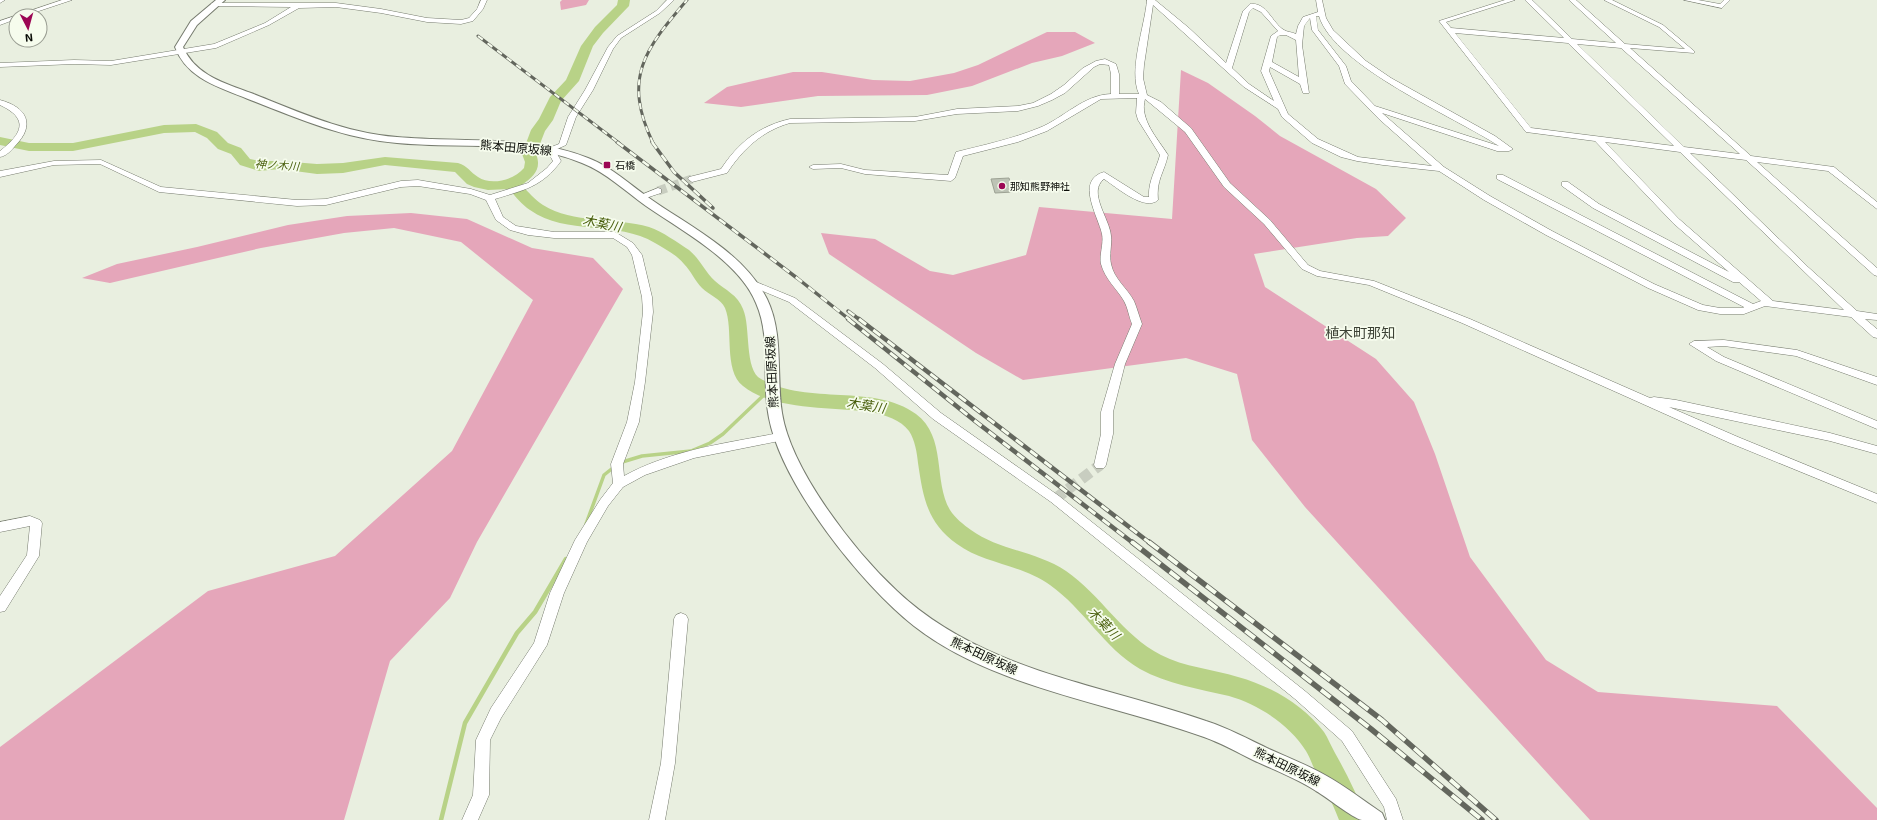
<svg xmlns="http://www.w3.org/2000/svg" width="1877" height="820" font-family="'Exo 2','Noto Sans JP',sans-serif">
	<style>
		.green { fill: #e5a6ba }
		.lines { fill: none; stroke-linecap: round; stroke-linejoin: round }
		.stream-far1 { stroke: #b8d287; stroke-width: 3.5 }
		.stream { stroke: #b8d287; stroke-width: 4.5 }
		.river { fill: #b8d287; fill-rule: evenodd }
		.building { fill: #bdc3b5; stroke: #9da294 }
		.minor-tunnel-far1 { stroke: #c8cdc0; stroke-width: 9; stroke-dasharray: 9 4.5; stroke-linecap: butt }
		.minor-tunnel { stroke: #c8cdc0; stroke-width: 11; stroke-dasharray: 11 5.5; stroke-linecap: butt }
		.minor-casing { stroke: #767b6e; stroke-width: 1 }
		.major-casing { stroke: #767b6e; stroke-width: 2 }
		.minor { fill: #fff; fill-rule: evenodd }
		.major { fill: #fff; fill-rule: evenodd }
		.rail-far3-casing { stroke: #63665d; stroke-width: 3 }
		.rail-far2-casing { stroke: #63665d; stroke-width: 3.5 }
		.rail-far1-casing { stroke: #63665d; stroke-width: 4.5 }
		.rail-casing { stroke: #63665d; stroke-width: 5.5 }
		.rail-far3 { stroke: #f6fced; stroke-width: 2; stroke-dasharray: 6; stroke-linecap: butt }
		.rail-far2 { stroke: #f6fced; stroke-width: 2.5; stroke-dasharray: 8; stroke-linecap: butt }
		.rail-far1 { stroke: #f6fced; stroke-width: 3; stroke-dasharray: 9; stroke-linecap: butt }
		.rail { stroke: #f6fced; stroke-width: 4; stroke-dasharray: 12; stroke-linecap: butt }
		.poi-dot { fill: #9c0754; stroke: #f6fced; stroke-width: 1.5 }
		.labels { text-anchor: middle; stroke-width: 3.5; stroke-linejoin: round; paint-order: stroke }
		.far-poi-label { font-size: 10px; fill: #0b0d08; stroke: #f6fced; text-anchor: start }
		.far-water-label { font-size: 11px; font-style: italic; fill: #4a600e; stroke: #f6fced }
		.street-label { font-size: 12px; fill: #0b0d08; stroke: #f6fced }
		.water-label { font-size: 13px; font-style: italic; fill: #4a600e; stroke: #f6fced }
		.quarter-label { font-size: 14px; fill: #3c4135; stroke: #f6fced }
	</style>
	<rect width="100%" height="100%" fill="#e9efe0"/>
	<!-- green -->
	<g class="green">
		<path d="M562,0H589L586,5L561,10L560,2Z"/>
		<path d="M1047,32H1075L1095,43L1062,56L1032,63L972,86L927,95L818,96L741,107L704,103L727,87L793,72H822L873,80L910,81L954,73L978,65Z"/>
		<path d="M1181,70L1208,83L1255,116L1280,136L1376,189L1406,218L1388,236L1357,238L1254,254L1265,287L1376,359L1414,402L1435,454L1470,557L1546,660L1598,692L1777,706L1877,808V820H1590L1305,507L1252,440L1237,374L1186,358L1023,380L976,353L829,254L821,233L875,239L930,271L953,275L1026,255L1039,207L1172,219Z"/>
		<path d="M411,213L467,219L532,248L593,258L623,289L477,542L450,598L390,661L344,820H0V747L208,591L335,556L452,451L533,300L461,242L394,228L344,233L261,248L110,283L82,278L117,264L197,247L288,225L347,216Z"/>
	</g>
	<g class="lines">
		<!-- stream-far1 -->
		<g class="stream-far1">
			<path d="M619,463L642,456L691,451L710,443L723,434L767,392"/>
			<path d="M586,524L604,475L614,467"/>
		</g>
		<!-- stream -->
		<path class="stream" d="M441,820L465,723L517,633L535,612L566,559"/>
		<!-- river -->
		<path class="river" d="M618,0H630L629,6L603,33L593,46L579,81L561,101L553,120L545,131L536,154C542,169 534,176 522,185C528,192 535,200 543,205C573,224 615,217 649,227C663,232 677,242 689,250C700,259 705,272 715,281C725,290 738,295 743,309C751,327 744,370 761,379C808,406 873,383 916,414C947,437 933,481 950,510C955,518 964,525 971,530C998,550 1036,551 1066,571C1101,595 1122,635 1161,655C1184,667 1213,669 1238,677C1271,686 1303,705 1324,732C1328,738 1331,746 1335,753C1347,774 1358,797 1367,820H1339C1332,801 1322,784 1313,766C1311,761 1309,756 1306,751C1290,725 1258,704 1229,696C1199,689 1167,684 1140,669C1104,648 1084,609 1050,585C1021,564 984,564 957,544C927,523 923,497 918,463C917,453 915,440 909,431C901,420 885,415 872,412C834,407 774,411 743,386C723,370 734,329 725,308C721,299 709,295 702,288C695,281 691,271 684,264C677,255 665,249 655,243C617,220 567,236 530,210C522,205 515,196 509,189L488,190L474,187L467,184L455,172L385,165L343,173L317,174L280,169L259,171L240,165L231,154L218,149L207,138L195,132L164,133L73,151H29L0,145V137L29,143H73L164,125L196,124L217,132L228,143L241,148L250,159L260,161H280L317,164L343,163L385,157L458,163C468,166 470,172 478,177C491,186 514,180 524,168L525,162L522,154L531,130L539,119L550,97L566,80L581,46L595,27L617,5Z"/>
	</g>
	<!-- building -->
	<path class="building" d="M1009,178L1013,192L995,193L991,179Z"/>
	<g class="lines">
		<!-- minor-tunnel-far1 -->
		<path class="minor-tunnel-far1" d="M658,191L692,179"/>
		<!-- minor-tunnel -->
		<path class="minor-tunnel" d="M1055,499L1100,465"/>
		<!-- minor casing -->
		<g class="minor-casing">
			<g id="minor">
				<path d="M0,0H5L0,3Z"/>
				<path d="M62,0H72L24,16H16V19L0,25V21Z"/>
				<path d="M481,0H487L483,9L473,21L461,24L427,22L381,13L336,7L299,8L269,25L216,48L111,65L74,64L0,67V63L74,60L111,61L214,44L265,23L291,7L211,6V4L213,3H336L381,9L427,18L461,20L469,18L477,9Z"/>
				<path d="M667,0H674L660,13L621,38L613,49L593,90L576,117L566,145L555,150L561,161C542,187 524,190 495,199L503,217L516,226L554,232H615L633,243L642,255L652,297L653,312L645,382L639,422L623,464L624,476C671,450 727,443 779,433L783,434L785,437L783,440L779,441L694,458L645,475L623,487L608,506L587,542L564,593L547,645L501,718L490,740L489,795L478,820H462L473,795L476,740L491,708L534,643L550,593L575,540L600,500L613,483L611,464L627,422L635,382L643,312L642,297L632,255L627,247L613,238H554L528,235L510,230L496,220L486,200L470,194L418,186L401,187L326,205L297,206L159,192L100,164L54,165L0,177V171L54,161L101,160L161,187L297,200L326,199L401,181L418,180L471,189L490,195L528,183L547,168L553,161L546,149L559,144L568,117L585,90L608,47L617,36L656,11Z"/>
				<path d="M1147,0H1155L1189,28L1226,63L1243,11L1250,4C1267,2 1272,23 1284,30C1287,32 1292,32 1296,34L1298,26L1303,17L1318,12L1316,0H1322L1326,18L1333,30L1366,61L1391,78L1495,136L1513,149L1509,151H1497L1382,113L1444,167L1490,196L1552,231L1654,284L1703,305L1720,308H1743L1744,307L1497,179V175H1503L1753,304L1761,301L1739,282H1733L1593,208L1562,186V182H1568L1599,204L1729,272L1673,223L1595,141L1526,132L1439,21L1505,0H1515L1446,22L1451,28L1564,38L1525,0H1532L1572,39L1616,43L1569,0H1576L1625,44L1685,49L1659,27L1604,0H1612L1663,25L1694,51V53L1630,48L1751,156L1834,167L1877,202V209L1828,171L1757,162L1877,268V276L1874,275L1746,160L1690,153L1808,267L1857,311L1877,314V320L1865,319L1877,329V338L1873,337L1851,317L1765,306L1744,314H1720L1698,310L1648,288L1546,235L1484,200L1439,171L1383,165L1357,161L1341,157L1312,143L1282,117L1278,109L1244,87L1153,5L1144,65L1143,78L1147,95L1161,102L1191,128L1230,183L1270,220L1308,265L1320,271L1374,281L1470,319L1650,398L1654,397L1676,400L1830,433L1877,446V454L1830,441L1669,407L1738,437L1877,494V503L1730,443L1462,323L1369,285L1317,276L1302,269L1264,224L1224,187L1185,132L1145,99C1139,119 1158,139 1168,155C1164,173 1156,180 1158,200C1145,212 1116,187 1104,179C1087,192 1110,219 1111,236C1112,245 1109,255 1111,264C1114,279 1127,288 1134,301C1137,308 1139,316 1142,324L1125,364L1113,412V434L1106,465L1104,468H1096L1094,465L1101,434V412L1115,364L1132,324C1129,317 1128,308 1124,301C1117,289 1105,279 1101,264C1099,255 1104,244 1102,234C1098,216 1075,180 1104,172L1144,197H1149C1148,181 1156,170 1160,155L1138,120L1136,113L1137,98L1101,99L1047,131L1018,142L963,156L955,178L951,181L865,174L841,168L813,169L809,167L813,165L841,164L865,170L948,175L956,152C984,145 1012,139 1039,128C1064,118 1083,95 1111,94V74L1109,65L1100,64L1094,67L1065,93L1052,100L1038,106L1018,111L957,114L915,121L790,123C762,131 743,149 727,173L692,182L688,179L689,177L721,169C738,143 759,126 790,119L915,117L957,109L1018,106L1033,103L1051,94L1064,85L1083,68L1096,61L1105,59L1116,64L1119,74V94H1139C1128,70 1145,26 1147,0ZM1253,8L1261,12L1278,31L1271,36L1261,71L1274,101L1249,84L1232,68L1249,12ZM1316,16H1319C1334,66 1455,117 1499,146L1375,106L1351,81L1346,66L1318,30ZM1310,18L1312,30L1339,66L1345,84L1379,119L1432,166L1358,157L1318,139L1288,114L1269,71L1270,67L1300,84L1303,93H1309L1302,45L1304,26ZM1455,33L1568,43L1674,146L1531,128ZM1280,35H1286L1296,40L1299,77L1272,62L1277,37ZM1577,44L1621,48L1740,154L1684,147ZM1605,142L1680,152L1844,310L1773,301L1679,219Z"/>
				<path d="M1684,0H1698L1720,4L1724,0H1730L1722,8Z"/>
				<path d="M0,100C27,107 36,125 15,146C11,151 6,156 0,157V151C22,134 30,119 0,105Z"/>
				<path d="M658,188L661,189V193L640,200L636,197Z"/>
				<path d="M749,279L795,298L883,364L941,413L1059,496L1305,691L1352,731L1396,799L1403,820H1387L1384,807L1342,741L1295,699L1051,502L933,419L875,368L789,302L746,284L744,282Z"/>
				<path d="M1724,340L1797,350L1877,377V385L1796,356L1724,346L1707,347L1724,357L1877,421V429L1716,361L1689,344L1694,341Z"/>
				<path d="M30,516L40,520L42,523L39,556L5,611L0,612V596L27,555L30,526L0,532V522Z"/>
				<path d="M681,613L686,615L688,619L675,763L665,820H649L661,763L674,619L676,615Z"/>
			</g>
		</g>
		<!-- major casing -->
		<g class="major-casing">
			<path id="major" d="M216,0H225L197,25L183,47C195,75 224,83 251,93C299,112 345,133 397,137C460,143 527,134 588,158C612,167 630,185 652,200C692,228 744,253 767,299C784,334 776,375 782,413C791,470 854,551 897,591C982,671 1100,684 1206,721C1228,728 1248,739 1269,749C1287,757 1307,765 1325,775C1345,786 1363,800 1382,813L1385,820C1378,820 1369,820 1362,820C1352,818 1327,797 1316,791C1296,778 1274,770 1253,760C1237,752 1221,743 1204,737C1111,703 993,688 914,626C861,584 782,485 769,418C761,381 772,339 756,303C739,261 682,231 646,206C625,191 607,173 582,163C525,139 457,149 397,143C344,139 297,118 248,99C219,87 187,79 175,47L191,21Z"/>
		</g>
		<!-- minor -->
		<use href="#minor" class="minor"/>
		<!-- major -->
		<use href="#major" class="major"/>
		<!-- rail-far3 casing -->
		<g class="rail-far3-casing">
			<g id="rail-far3">
				<path d="M478,36L619,143"/>
				<path d="M653,143C622,78 645,49 687,0"/>
			</g>
		</g>
		<!-- rail-far2 casing -->
		<g class="rail-far2-casing">
			<g id="rail-far2">
				<path d="M617,142L797,278L850,320"/>
				<path d="M652,142L674,172L713,208"/>
				<path d="M848,311L860,320"/>
			</g>
		</g>
		<!-- rail-far1 casing -->
		<g class="rail-far1-casing">
			<g id="rail-far1">
				<path d="M848,319L975,421L1133,543"/>
				<path d="M859,319L1150,543"/>
			</g>
		</g>
		<!-- rail casing -->
		<g class="rail-casing">
			<g id="rail">
				<path d="M1132,542L1371,729L1482,820"/>
				<path d="M1149,542L1382,720L1496,820"/>
			</g>
		</g>
		<!-- rail-far3 -->
		<use href="#rail-far3" class="rail-far3"/>
		<!-- rail-far2 -->
		<use href="#rail-far2" class="rail-far2"/>
		<!-- rail-far1 -->
		<use href="#rail-far1" class="rail-far1"/>
		<!-- rail -->
		<use href="#rail" class="rail"/>
	</g>
	<!-- markers -->
	<g class="poi-dot">
		<rect x="603" y="161" width="8" height="8" rx="2"/>
		<circle cx="1002" cy="186" r="4"/>
	</g>
	<g class="labels">
		<!-- far-poi labels -->
		<g class="far-poi-label">
			<text x="615" y="169">石橋</text>
			<text x="1010" y="190">那知熊野神社</text>
		</g>
		<!-- far-water labels -->
		<g class="far-water-label">
			<text transform="translate(277 165) rotate(4)" y="4">神ノ木川</text>
		</g>
		<!-- street labels -->
		<g class="street-label">
			<text transform="translate(516 148) rotate(5)" y="4">熊本田原坂線</text>
			<text transform="translate(772 372) rotate(-93)" y="4">熊本田原坂線</text>
			<text transform="translate(984 656) rotate(25)" y="4">熊本田原坂線</text>
			<text transform="translate(1287 767) rotate(26)" y="4">熊本田原坂線</text>
		</g>
		<!-- water labels -->
		<g class="water-label">
			<text transform="translate(602 223) rotate(11)" y="5">木葉川</text>
			<text transform="translate(866 405) rotate(9)" y="5">木葉川</text>
			<text transform="translate(1104 623) rotate(46)" y="5">木葉川</text>
		</g>
		<!-- quarter labels -->
		<g class="quarter-label">
			<text x="1360" y="338">植木町那知</text>
		</g>
	</g>
	<!-- north arrow -->
	<g transform="translate(28 28) rotate(174)"><circle r="19" fill="#f6fced" stroke="#989c91"/>
	<path d="M0-3L7 15L0 10L-7 15Z" fill="#9c0754"/>
	<text y="-6" font-size="11" font-weight="bold" text-anchor="middle" fill="#0b0d08">N</text>
	</g>
</svg>
